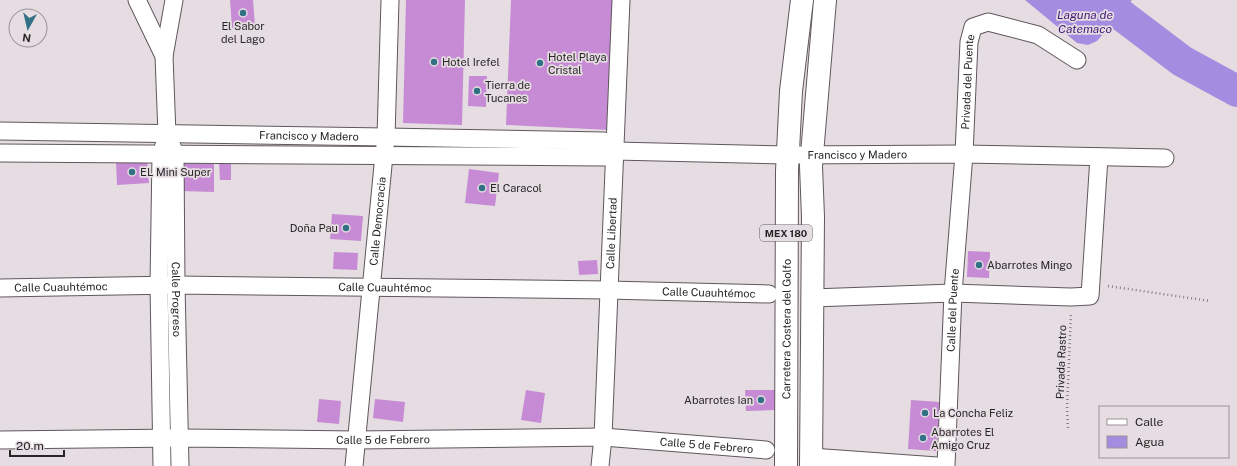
<svg xmlns="http://www.w3.org/2000/svg" width="1237" height="466" font-family="'Public Sans',sans-serif">
	<style>
		.water { fill: #a48de0 }
		.lines { fill: none; stroke-linecap: round; stroke-linejoin: round }
		.river { stroke: #a48de0; stroke-width: 32 }
		.building { fill: #c68bd4 }
		.street-casing { stroke: #5f575b; stroke-width: 19 }
		.primary-casing { stroke: #5f575b; stroke-width: 24 }
		.path { stroke: #837d80; stroke-width: 2.5; stroke-dasharray: 1 3; stroke-linecap: butt }
		.street { stroke: #fff; stroke-width: 17 }
		.primary { stroke: #fff; stroke-width: 22 }
		.poi-dot { fill: #327086; stroke: #e6dde2; stroke-width: 1.5 }
		.labels { text-anchor: middle; stroke-width: 3.5; stroke-linejoin: round; paint-order: stroke }
		.shield { fill: #e6dde2; stroke: #615c5f; stroke-width: 1 }
		.shield-label { font-size: 10px; font-weight: bold; fill: #282527 }
		.poi-label { font-size: 11px; fill: #282527; stroke: #e6dde2; text-anchor: start }
		.street-label { font-size: 11px; fill: #282527; stroke: #e6dde2 }
		.water-label { font-size: 12px; font-style: italic; fill: #401878; stroke: #e6dde2 }
	</style>
	<rect width="100%" height="100%" fill="#e6dde2"/>
	<!-- water -->
	<path class="water" d="M1025,0H1132L1097,41L1088,45L1077,43Z"/>
	<g class="lines">
		<!-- river -->
		<path class="river" d="M1120,14L1182,61L1237,91"/>
	</g>
	<!-- building -->
	<g class="building">
		<path d="M230,0H253L255,26L232,28Z"/>
		<path d="M406,0H465L462,125L403,123Z"/>
		<path d="M511,0H616L610,130L506,125Z"/>
		<path d="M469,76H487L486,107L468,106Z"/>
		<path d="M147,160L149,183L117,185L116,161Z"/>
		<path d="M219,162H231V180H220Z"/>
		<path d="M181,163L214,164V192L181,191Z"/>
		<path d="M469,169L499,173L495,206L465,203Z"/>
		<path d="M332,214L363,216L361,241L330,239Z"/>
		<path d="M968,251L990,252L989,278L967,277Z"/>
		<path d="M334,252L358,253L357,270L333,269Z"/>
		<path d="M597,260L598,274L579,275L578,261Z"/>
		<path d="M526,390L545,393L541,423L521,420Z"/>
		<path d="M745,390H776V410L746,411Z"/>
		<path d="M319,399L341,401L339,424L317,422Z"/>
		<path d="M375,399L405,402L403,422L373,418Z"/>
		<path d="M911,400L940,402L936,451L908,449Z"/>
	</g>
	<g class="lines">
		<!-- street casing -->
		<g class="street-casing">
			<g id="street">
				<path d="M137,0L164,56"/>
				<path id="s1" d="M0,131L386,137L604,141L615,151"/>
				<path id="s2" d="M171,144L175,154L176,285L180,466"/>
				<path id="s3" d="M0,153L605,157L615,151L788,155L964,154L1165,158"/>
				<path id="s4" d="M0,288L176,285L608,290L769,294"/>
				<path d="M812,298L953,293L1071,297L1090,296L1099,157"/>
				<path id="s5" d="M0,440L179,438L356,440L603,437L766,450"/>
				<path d="M811,457L937,466"/>
				<path d="M162,466L159,285L161,155L167,135L164,56L174,0"/>
				<path id="s6" d="M354,466L384,155L386,137L390,0"/>
				<path id="s7" d="M600,466L603,437L621,0"/>
				<path id="s8" d="M946,466L953,293L964,154L969,42L973,27L988,22L1038,35L1077,60"/>
			</g>
		</g>
		<!-- primary casing -->
		<g class="primary-casing">
			<g id="primary">
				<path id="s9" d="M786,466L787,171L791,91L802,0"/>
				<path d="M811,466L813,217L811,166L825,0"/>
			</g>
		</g>
		<!-- path -->
		<g class="path">
			<path d="M1108,286L1210,301"/>
			<path d="M1068,428L1067,409L1071,313"/>
		</g>
		<!-- street -->
		<use href="#street" class="street"/>
		<!-- primary -->
		<use href="#primary" class="primary"/>
	</g>
	<!-- markers -->
	<g class="poi-dot">
		<circle cx="243" cy="13" r="4"/>
		<circle cx="434" cy="62" r="4"/>
		<circle cx="540" cy="63" r="4"/>
		<circle cx="477" cy="91" r="4"/>
		<circle cx="132" cy="172" r="4"/>
		<circle cx="482" cy="188" r="4"/>
		<circle cx="346" cy="228" r="4"/>
		<circle cx="979" cy="265" r="4"/>
		<circle cx="761" cy="400" r="4"/>
		<circle cx="925" cy="413" r="4"/>
		<circle cx="923" cy="438" r="4"/>
	</g>
	<g class="labels">
		<!-- shield labels -->
		<rect class="shield" x="760" y="225" width="52" height="16" rx="3"/>
		<g class="shield-label">
			<text x="786" y="237">MEX 180</text>
		</g>
		<!-- poi labels -->
		<g class="poi-label">
			<text x="243" y="30" text-anchor="middle">El Sabor<tspan x="243" dy="13">del Lago</tspan></text>
			<text x="548" y="61">Hotel Playa<tspan x="548" dy="13">Cristal</tspan></text>
			<text x="442" y="66">Hotel Irefel</text>
			<text x="485" y="89">Tierra de<tspan x="485" dy="13">Tucanes</tspan></text>
			<text x="140" y="176">EL Mini Super</text>
			<text x="490" y="192">El Caracol</text>
			<text x="338" y="232" text-anchor="end">Doña Pau</text>
			<text x="987" y="269">Abarrotes Mingo</text>
			<text x="753" y="404" text-anchor="end">Abarrotes Ian</text>
			<text x="933" y="417">La Concha Feliz</text>
			<text x="931" y="436">Abarrotes El<tspan x="931" dy="13">Amigo Cruz</tspan></text>
		</g>
		<!-- street labels -->
		<g class="street-label">
			<text dy="4" stroke="none"><textPath href="#s8" startOffset="385">Privada del Puente</textPath></text>
			<text dy="4" stroke="none"><textPath href="#s1" startOffset="309">Francisco y Madero</textPath></text>
			<text dy="4" stroke="none"><textPath href="#s3" startOffset="859">Francisco y Madero</textPath></text>
			<text dy="4" stroke="none"><textPath href="#s6" startOffset="246">Calle Democracia</textPath></text>
			<text dy="4" stroke="none"><textPath href="#s7" startOffset="233">Calle Libertad</textPath></text>
			<text dy="4" stroke="none"><textPath href="#s4" startOffset="61">Calle Cuauhtémoc</textPath></text>
			<text dy="4" stroke="none"><textPath href="#s4" startOffset="385">Calle Cuauhtémoc</textPath></text>
			<text dy="4" stroke="none"><textPath href="#s4" startOffset="709">Calle Cuauhtémoc</textPath></text>
			<text dy="4" stroke="none"><textPath href="#s2" startOffset="156">Calle Progreso</textPath></text>
			<text dy="4" stroke="none"><textPath href="#s8" startOffset="156">Calle del Puente</textPath></text>
			<text dy="4" stroke="none"><textPath href="#s9" startOffset="137">Carretera Costera del Golfo</textPath></text>
			<text transform="translate(1061 362) rotate(-88)" y="4">Privada Rastro</text>
			<text dy="4" stroke="none"><textPath href="#s5" startOffset="383">Calle 5 de Febrero</textPath></text>
			<text dy="4" stroke="none"><textPath href="#s5" startOffset="707">Calle 5 de Febrero</textPath></text>
		</g>
		<!-- water labels -->
		<g class="water-label">
			<text x="1085" y="19">Laguna de<tspan x="1085" dy="14">Catemaco</tspan></text>
		</g>
	</g>
	<!-- legend -->
	<rect x="1099" y="406" width="130" height="52" fill="#e6dde2" stroke="#9a9397"/>
	<rect x="1107" y="419" width="20" height="6" fill="#ffffff" stroke="#9a9397"/>
	<text x="1135" y="426" font-size="12" fill="#282527">Calle</text>
	<rect x="1107" y="436" width="20" height="12" fill="#a48de0" stroke="#9a9397"/>
	<text x="1135" y="446" font-size="12" fill="#282527">Agua</text>
	<!-- north arrow -->
	<g transform="translate(28 28) rotate(188)"><circle r="19" fill="#e6dde2" stroke="#9a9397"/>
	<path d="M0-3L7 15L0 10L-7 15Z" fill="#327086"/>
	<text y="-6" font-size="11" font-weight="bold" text-anchor="middle" fill="#282527">N</text>
	</g>
	<!-- scale -->
	<path d="M10 450v6h54v-6" fill="none" stroke="#282527" stroke-width="2"/>
	<text x="16" y="450" font-size="12" fill="#282527" stroke="#e6dde2" stroke-width="3" paint-order="stroke">20 m</text>
</svg>
